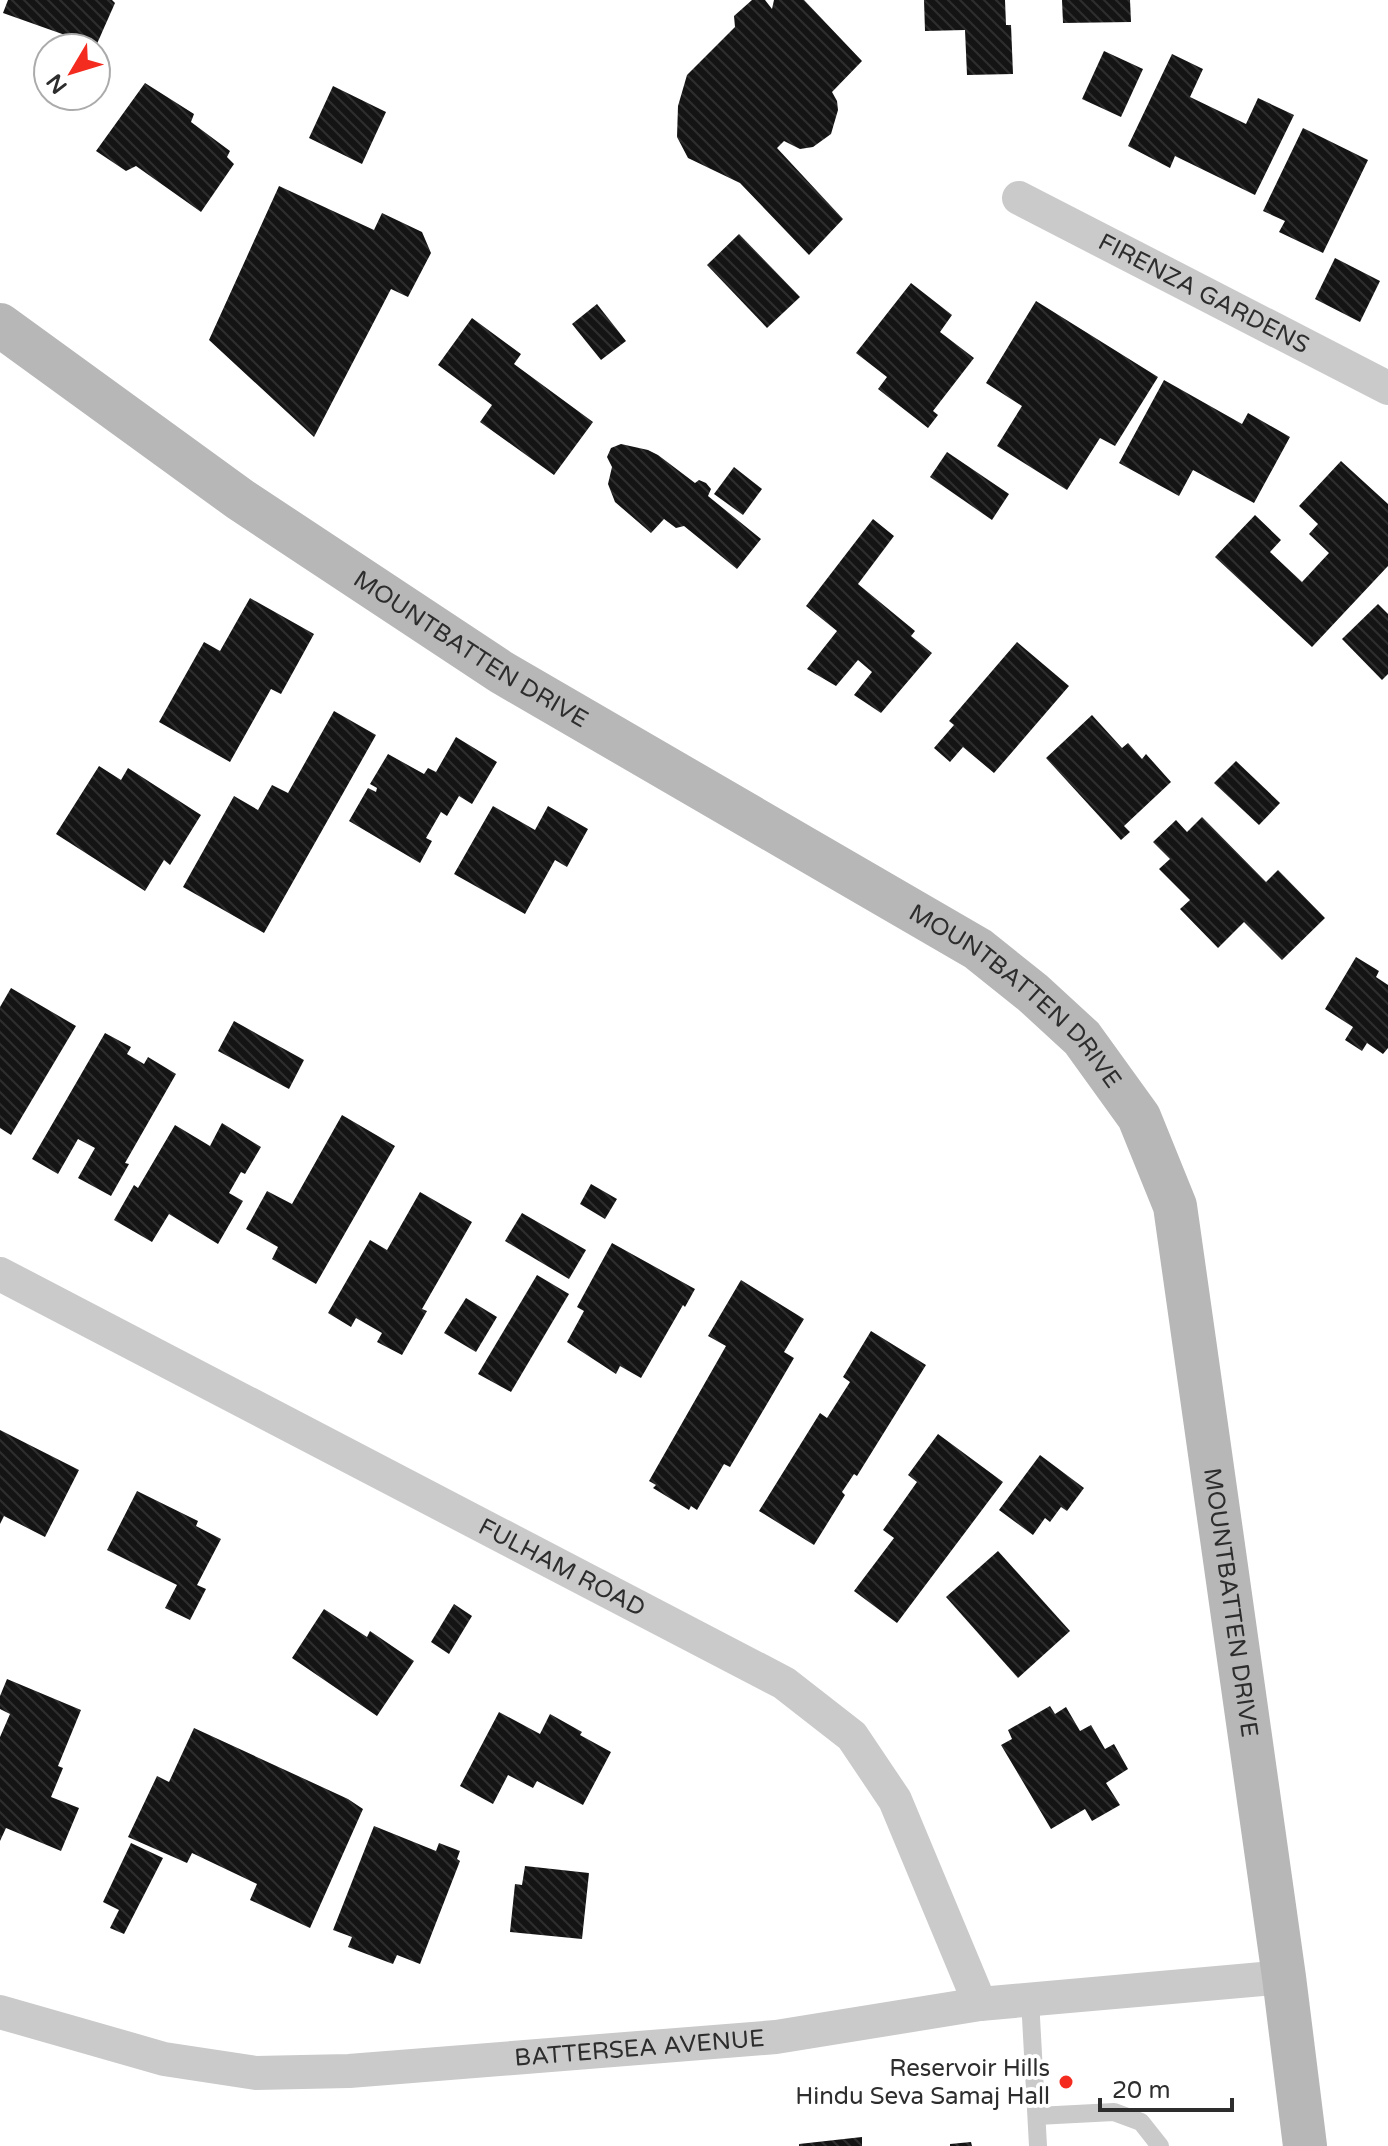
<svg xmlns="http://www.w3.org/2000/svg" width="1388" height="2146" font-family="'Varela Round',sans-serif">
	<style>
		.building { fill: url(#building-back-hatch) }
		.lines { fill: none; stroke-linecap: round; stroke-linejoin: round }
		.lane { stroke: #cacaca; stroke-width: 18 }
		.street { stroke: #cacaca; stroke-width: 34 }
		.secondary { stroke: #b7b7b7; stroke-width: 44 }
		.poi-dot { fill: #f42b1f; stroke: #fff; stroke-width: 3 }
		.labels { text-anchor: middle; stroke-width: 8; stroke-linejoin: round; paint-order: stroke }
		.street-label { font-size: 24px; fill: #2d2d2d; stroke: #fff }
		.poi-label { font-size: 24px; fill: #2d2d2d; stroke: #fff; text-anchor: end }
	</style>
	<defs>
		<pattern id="building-back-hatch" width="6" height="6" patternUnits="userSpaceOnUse" patternTransform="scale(2)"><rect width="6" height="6" fill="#141414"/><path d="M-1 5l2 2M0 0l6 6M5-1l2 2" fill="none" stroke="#2e2e2e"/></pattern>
	</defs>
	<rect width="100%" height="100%" fill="#fff"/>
	<!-- building -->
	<g class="building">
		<path d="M8,0H112L115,3L96,46L3,13Z"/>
		<path d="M752,0H765L772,9L774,0H804L862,61L832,92L837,101L838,110L831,134L813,147L800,149L784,141L777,148L843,219L809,255L740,183L688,158L677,137L678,106L687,75L735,27L734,16Z"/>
		<path d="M924,0H1005L1006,25H1011L1013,74L967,75L965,30L925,31Z"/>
		<path d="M1062,0H1130L1131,22L1063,23Z"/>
		<path d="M1104,51L1143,69L1121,117L1082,99Z"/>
		<path d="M1172,54L1203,69L1190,97L1246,124L1258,98L1294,115L1255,195L1175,156L1170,168L1128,146Z"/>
		<path d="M145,83L194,114L191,122L230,151L227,157L234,164L201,212L136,166L126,171L96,151Z"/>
		<path d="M333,86L386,112L362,164L309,138Z"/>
		<path d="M1303,128L1368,160L1323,253L1279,232L1285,221L1263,211Z"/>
		<path d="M279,186L374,230L382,213L422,232L431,253L408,297L391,289L314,437L209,340Z"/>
		<path d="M739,234L800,297L767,328L707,265Z"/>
		<path d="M1335,258L1380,281L1360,322L1315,299Z"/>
		<path d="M911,283L952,315L940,332L974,358L933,411L938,415L928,428L878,389L887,377L856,353Z"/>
		<path d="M1036,301L1158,377L1115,446L1100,438L1067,490L997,446L1022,406L986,383Z"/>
		<path d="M597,304L626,341L601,360L572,324Z"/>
		<path d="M472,318L521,354L514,364L593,422L554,475L480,422L492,405L438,365Z"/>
		<path d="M1164,380L1242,424L1248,413L1290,437L1254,503L1193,470L1179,496L1119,463Z"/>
		<path d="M621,444L648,450L658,455L695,483L699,480L706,483L711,489L708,496L761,539L737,569L684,526L676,528L664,519L651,533L615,502L608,484L612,467L607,457L611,448Z"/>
		<path d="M947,452L1009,494L992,520L930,477Z"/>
		<path d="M1341,461L1388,504V566L1312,647L1215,557L1255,515L1281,540L1270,552L1302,582L1329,553L1309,534L1318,524L1299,506Z"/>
		<path d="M734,467L762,489L743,515L714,494Z"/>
		<path d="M873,519L894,536L858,584L915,631L911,636L932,653L881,713L854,695L872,672L858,660L836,686L807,669L837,631L806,606Z"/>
		<path d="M250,598L314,634L281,694L271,689L230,762L159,722L204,642L220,651Z"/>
		<path d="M1378,604L1388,614V674L1382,680L1342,639Z"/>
		<path d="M1017,642L1069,686L994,773L963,747L950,762L934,748L954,725L949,721Z"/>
		<path d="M334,711L376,735L264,933L183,887L234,796L258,810L272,785L288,793Z"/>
		<path d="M1092,715L1122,748L1128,743L1142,759L1146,754L1171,782L1124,826L1130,832L1121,840L1046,758Z"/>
		<path d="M456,737L497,762L472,804L459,796L447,816L441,812L426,838L432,841L420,863L349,821L368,788L376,792L377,788L370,784L388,754L424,774L428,768L436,772Z"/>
		<path d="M1236,761L1280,803L1259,825L1214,783Z"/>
		<path d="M99,766L121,780L128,768L201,815L170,865L164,860L145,891L56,834Z"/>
		<path d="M493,806L535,830L548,806L588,829L567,867L555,860L525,914L454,874Z"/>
		<path d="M1202,817L1266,882L1278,870L1325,918L1282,960L1244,922L1218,948L1180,909L1190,900L1159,869L1170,859L1153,842L1176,820L1187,832Z"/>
		<path d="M1356,957L1379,971L1376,977L1388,985V1048L1383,1054L1367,1043L1362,1051L1345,1040L1353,1027L1325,1009Z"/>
		<path d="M11,988L76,1026L11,1135L0,1128V1007Z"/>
		<path d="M234,1021L304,1060L289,1089L218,1051Z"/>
		<path d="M105,1033L131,1047L127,1054L144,1064L148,1057L176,1074L125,1163L129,1164L111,1196L78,1178L95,1148L78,1139L58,1174L32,1159Z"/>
		<path d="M342,1115L395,1146L316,1284L272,1259L278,1247L246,1229L267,1191L292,1204Z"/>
		<path d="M222,1123L261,1147L245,1174L241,1172L229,1193L243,1201L218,1244L169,1214L152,1242L114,1220L134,1185L138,1188L175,1125L210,1146Z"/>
		<path d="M591,1184L617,1199L605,1219L580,1204Z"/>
		<path d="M420,1192L472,1222L422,1309L427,1311L402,1355L377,1342L382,1333L356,1318L351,1327L328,1313L370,1240L387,1250Z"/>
		<path d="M522,1213L586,1250L569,1279L505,1241Z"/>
		<path d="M612,1243L695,1289L685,1307L683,1305L641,1378L620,1366L616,1374L567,1342L584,1311L577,1307Z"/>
		<path d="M537,1275L569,1294L511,1392L478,1374Z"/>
		<path d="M741,1280L804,1319L784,1352L794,1358L730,1467L724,1464L697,1510L691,1506L689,1510L653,1488L656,1485L649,1481L726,1346L708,1336Z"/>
		<path d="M466,1298L497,1317L476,1352L444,1333Z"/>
		<path d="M871,1331L926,1365L857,1476L854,1474L842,1492L845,1495L814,1545L759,1511L820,1413L827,1418L850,1382L843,1377Z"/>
		<path d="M0,1430L79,1470L45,1537L4,1516L0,1524Z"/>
		<path d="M938,1434L1003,1482L897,1623L854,1591L894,1538L883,1530L917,1482L908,1475Z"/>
		<path d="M1040,1455L1084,1488L1067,1511L1061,1507L1050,1522L1045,1518L1033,1535L999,1510Z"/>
		<path d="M137,1491L198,1521L196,1526L221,1539L197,1585L206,1589L190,1620L165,1608L177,1585L107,1550Z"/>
		<path d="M998,1551L1070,1631L1018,1678L946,1597Z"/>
		<path d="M454,1604L472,1616L449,1654L431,1642Z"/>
		<path d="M324,1609L367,1637L370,1631L414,1661L377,1716L292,1658Z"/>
		<path d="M7,1679L81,1710L58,1766L63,1768L51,1797L79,1808L61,1851L6,1828L0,1841V1737L10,1714L0,1709V1696Z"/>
		<path d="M1050,1706L1055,1714L1066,1707L1080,1731L1091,1725L1105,1749L1114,1744L1128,1769L1106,1783L1120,1805L1092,1821L1085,1809L1051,1829L1001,1745L1012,1739L1008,1730Z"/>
		<path d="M499,1712L540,1734L550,1714L582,1732L580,1735L611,1752L583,1805L537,1781L533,1788L508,1775L493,1804L460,1786Z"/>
		<path d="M194,1728L348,1799L363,1809L310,1928L250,1900L257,1884L192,1853L187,1863L128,1837L157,1776L169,1782Z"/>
		<path d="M374,1826L436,1851L439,1843L460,1851L457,1859L460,1861L420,1964L397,1955L393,1964L348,1947L352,1937L333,1930Z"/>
		<path d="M131,1843L163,1858L124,1934L110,1928L119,1910L103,1902Z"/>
		<path d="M525,1866L589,1873L582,1939L510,1932L515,1884L522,1885Z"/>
		<path d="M862,2137V2146H799V2144Z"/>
		<path d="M971,2142L972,2146H950V2144Z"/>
	</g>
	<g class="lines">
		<!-- lane -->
		<g class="lane">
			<path d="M1030,1999L1038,2146"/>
			<path d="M1037,2116L1114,2112L1141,2122L1160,2146"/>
		</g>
		<!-- street -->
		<g class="street">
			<path id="s1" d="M1019,198L1388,388"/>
			<path id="s2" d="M0,1274L784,1683L852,1736L895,1800L980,2004"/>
			<path id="s3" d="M0,2012L164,2059L256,2073L349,2071L776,2037L980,2004L1284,1977"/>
		</g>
		<!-- secondary -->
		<path class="secondary" id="s4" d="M0,325L241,500L501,672L978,949L1033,993L1082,1038L1139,1117L1175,1206L1284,1977L1305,2146"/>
	</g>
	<!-- markers -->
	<circle class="poi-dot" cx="1066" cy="2082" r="8"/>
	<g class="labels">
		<!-- street labels -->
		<g class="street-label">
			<text dy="8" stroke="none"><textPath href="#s1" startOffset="208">FIRENZA GARDENS</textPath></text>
			<text dy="8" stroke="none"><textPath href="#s4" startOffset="572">MOUNTBATTEN DRIVE</textPath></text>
			<text dy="8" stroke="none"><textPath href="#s4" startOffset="1220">MOUNTBATTEN DRIVE</textPath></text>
			<text dy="8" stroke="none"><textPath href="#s2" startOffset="634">FULHAM ROAD</textPath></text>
			<text dy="8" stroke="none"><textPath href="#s4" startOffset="1892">MOUNTBATTEN DRIVE</textPath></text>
			<text dy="8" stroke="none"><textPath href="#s3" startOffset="648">BATTERSEA AVENUE</textPath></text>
		</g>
		<!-- poi labels -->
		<g class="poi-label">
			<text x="1050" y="2076">Reservoir Hills<tspan x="1050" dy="28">Hindu Seva Samaj Hall</tspan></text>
		</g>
	</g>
	<!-- north arrow -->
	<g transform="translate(72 72) rotate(232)"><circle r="38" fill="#ffffff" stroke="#ababab" stroke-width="2"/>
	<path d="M0-6L14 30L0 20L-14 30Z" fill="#f42b1f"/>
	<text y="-12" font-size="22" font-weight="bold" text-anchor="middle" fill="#2d2d2d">N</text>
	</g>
	<!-- scale -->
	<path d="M1100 2098v12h132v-12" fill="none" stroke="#2d2d2d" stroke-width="4"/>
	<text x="1112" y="2098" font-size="24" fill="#2d2d2d" stroke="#ffffff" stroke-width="6" paint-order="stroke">20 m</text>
</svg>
